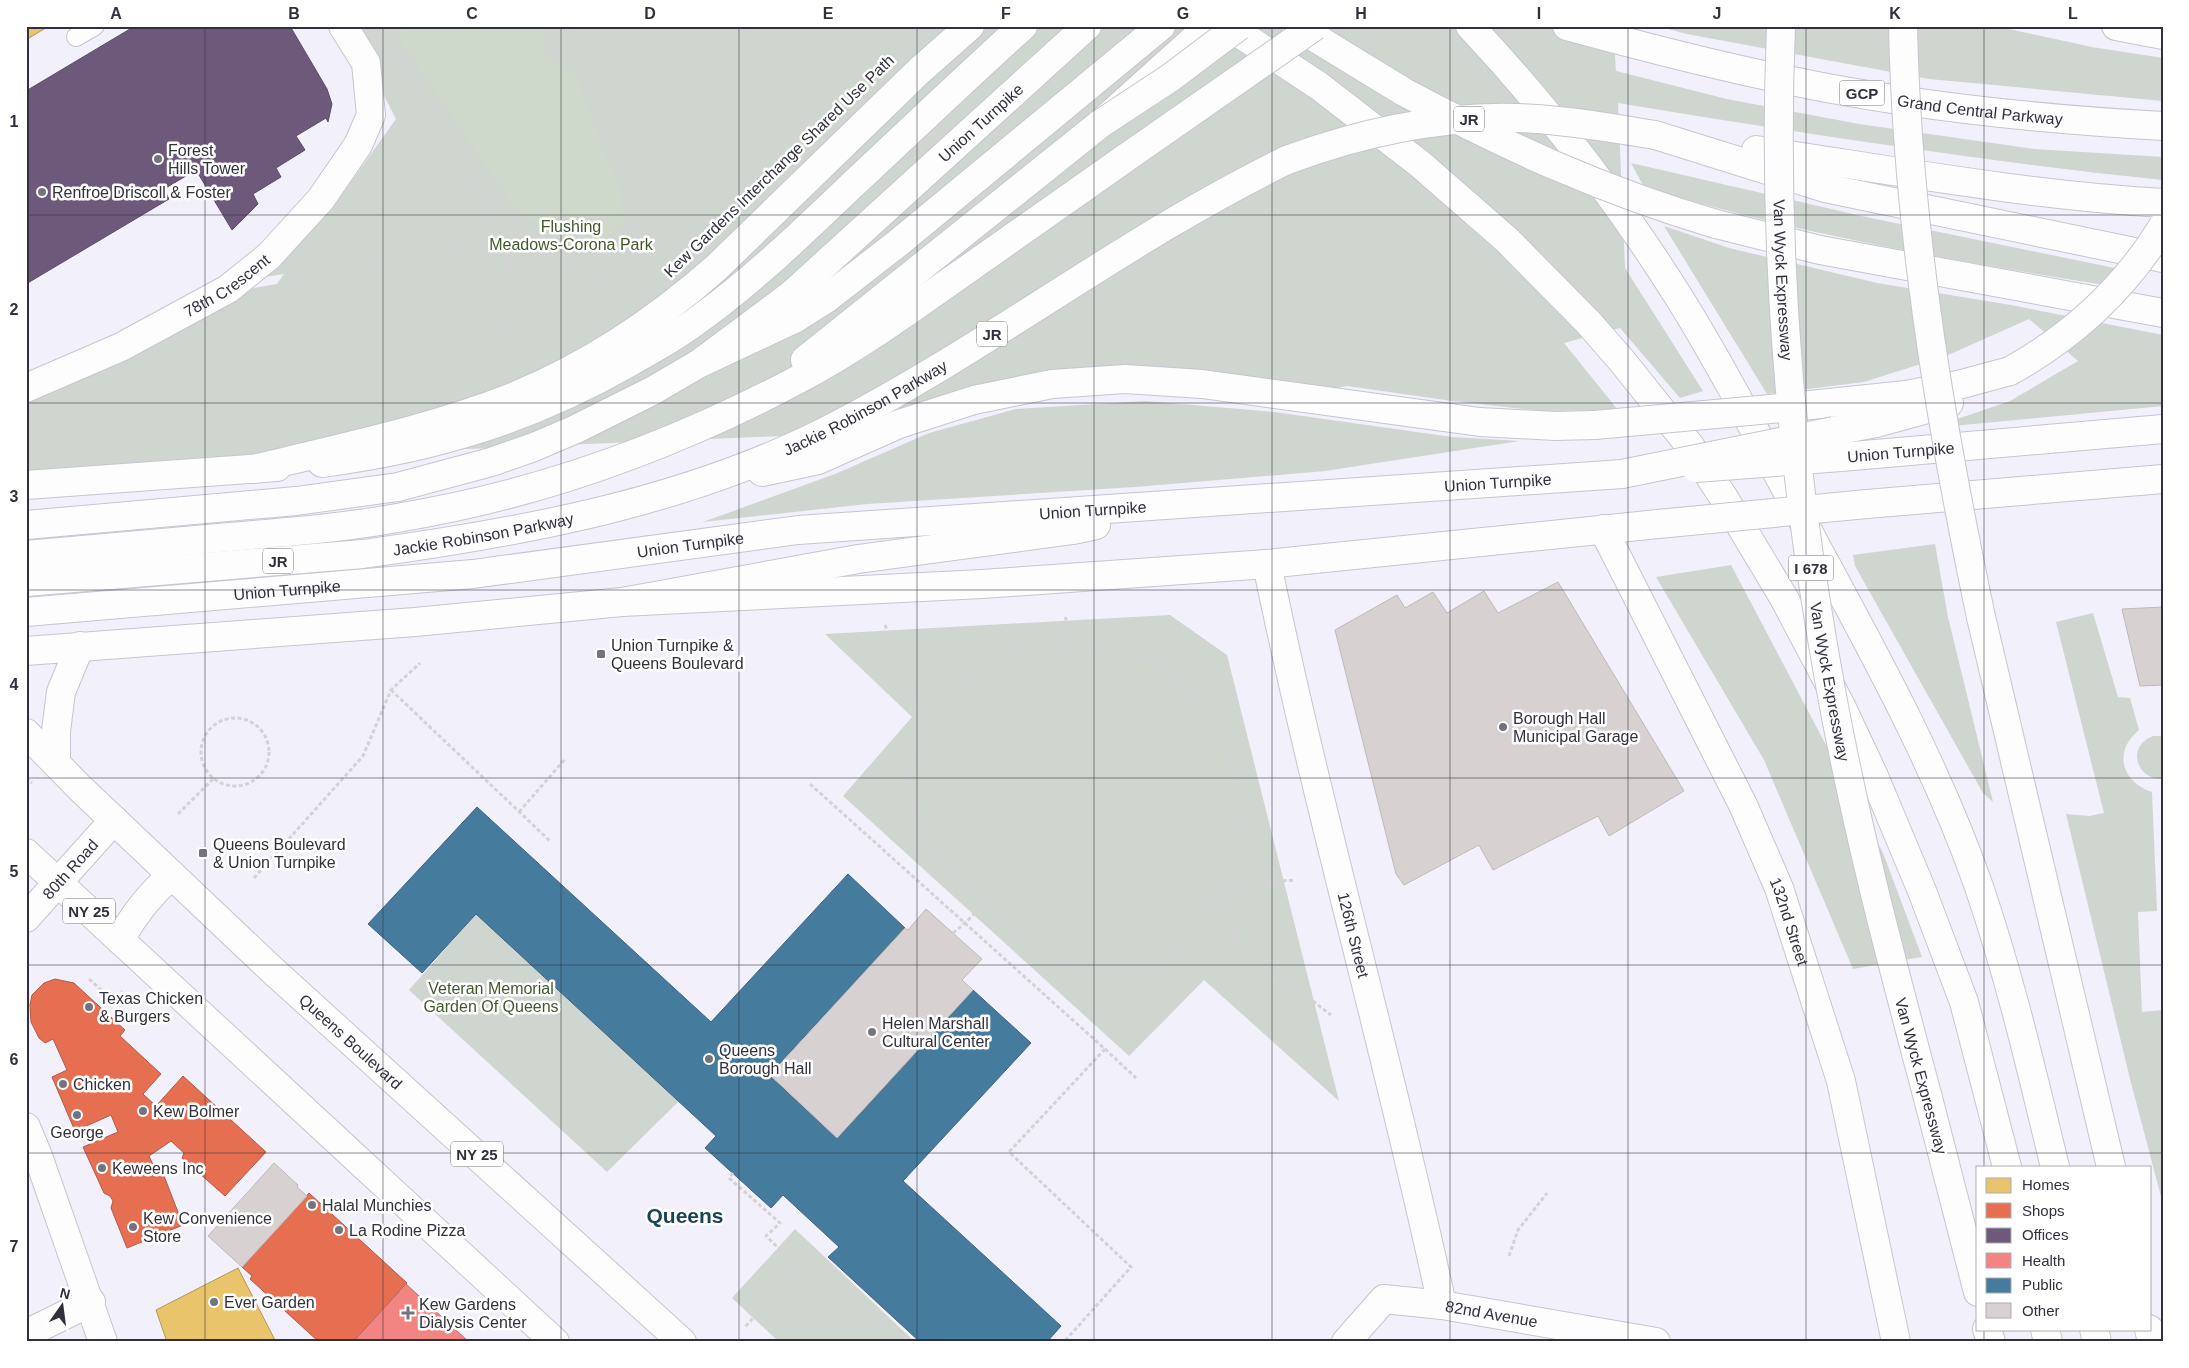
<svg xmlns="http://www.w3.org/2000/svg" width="2189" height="1368" font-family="Arial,sans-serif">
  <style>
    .green { fill: #cfd5cf }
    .forest { fill: #ced8cb }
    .homes { fill: #e9c46a; stroke: #b2985c }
    .shops { fill: #e76f51; stroke: #b15c4b }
    .offices { fill: #6d597a; stroke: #5b4d67 }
    .health { fill: #f28482; stroke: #b86b6d }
    .public { fill: #457b9d; stroke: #3f6480 }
    .building { fill: #d7d2d1; stroke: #bfbab9 }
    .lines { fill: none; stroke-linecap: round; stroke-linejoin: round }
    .service-casing { stroke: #c7c5cf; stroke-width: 20 }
    .minor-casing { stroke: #c7c5cf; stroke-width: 30 }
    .secondary-casing { stroke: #c7c5cf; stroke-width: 30 }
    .primary-casing { stroke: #c7c5cf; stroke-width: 30 }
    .motorway-casing { stroke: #c7c5cf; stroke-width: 30 }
    .path { stroke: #d3d2d6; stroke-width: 3; stroke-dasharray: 4 2.5; stroke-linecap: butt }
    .service { stroke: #fdfdfe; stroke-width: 18 }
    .minor { stroke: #fdfdfe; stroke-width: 28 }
    .secondary { stroke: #fdfdfe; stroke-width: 28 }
    .primary { stroke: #fdfdfe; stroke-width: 28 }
    .motorway { stroke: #fdfdfe; stroke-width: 28 }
    .secondary-bridge-casing { stroke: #c7c5cf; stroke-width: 30; stroke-linecap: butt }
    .primary-bridge-casing { stroke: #c7c5cf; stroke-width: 30; stroke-linecap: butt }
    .motorway-bridge-casing { stroke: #c7c5cf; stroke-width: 30; stroke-linecap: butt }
    .secondary-bridge { stroke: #fdfdfe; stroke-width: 28 }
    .primary-bridge { stroke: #fdfdfe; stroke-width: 28 }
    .motorway-bridge { stroke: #fdfdfe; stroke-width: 28 }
    .grid { fill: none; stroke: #32303c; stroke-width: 1; stroke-opacity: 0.55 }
    .poi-dot { fill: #75737e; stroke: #fff; stroke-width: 2 }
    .labels { text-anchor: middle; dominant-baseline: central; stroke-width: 5; stroke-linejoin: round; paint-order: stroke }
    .shield { fill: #fff; stroke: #706e76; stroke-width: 1 }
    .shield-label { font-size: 15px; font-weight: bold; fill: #32303c }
    .street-label { font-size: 16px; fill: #32303c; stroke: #fff }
    .poi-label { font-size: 16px; fill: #32303c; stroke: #fff; text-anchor: start }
    .park-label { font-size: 16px; fill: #3e5a2a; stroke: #fff }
    .district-label { font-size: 21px; font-weight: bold; fill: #184358; stroke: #fff }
    .neatline { fill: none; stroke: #32303c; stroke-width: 2 }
    .grid-label { font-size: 16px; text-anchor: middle; font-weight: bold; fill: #32303c }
  </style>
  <rect width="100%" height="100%" fill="#f2f0fa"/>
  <g class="green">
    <path d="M348,26H1613L1616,71L1727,99L1859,124L2034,149L2163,157V180C1980,161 1799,133 1618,103L1625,268L1703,391L1680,398L1620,328L1564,343L1618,410L1541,411L1452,401L1347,386L1312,393L1037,390L783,436L200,460L26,477V403L85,375L243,290L277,284L284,274L258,278L292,248L335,204L396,119Z"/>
    <polygon points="1657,26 1995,26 2092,47 2163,58 2163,101 1929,79 1687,34"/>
    <path d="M1631,163L1866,217L2139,273L2130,289C1966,263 1803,236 1644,187Z"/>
    <polygon points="1664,226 1729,248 1877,283 2011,305 2163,335 2163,406 1931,428 2010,401 2078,361 2029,319 1946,356 1864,382 1767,394"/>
    <polygon points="1145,401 1274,412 1452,437 1520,441 1325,471 1135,487 867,504 703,522 835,474 929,433 1016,409"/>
    <polygon points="1935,544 1948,617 1993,802 1983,793 1855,566 1853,555"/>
    <polygon points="1731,565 1883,853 1922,957 1853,969 1764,760 1656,577"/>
    <path d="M2093,613L2118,697L2130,698L2139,730C2113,751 2121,782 2152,792L2157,911L2138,912L2142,1012L2163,1010V1204L2130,1079L2066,814L2089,816L2104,813L2056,622Z"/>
    <polygon points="1170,615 1227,655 1339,1101 1204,980 1129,1056 843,796 912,717 825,634"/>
    <path d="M2153,736H2163V779H2161C2135,778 2127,746 2153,736Z"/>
    <polygon points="476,914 679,1101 607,1172 409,990"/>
    <polygon points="795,1229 915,1342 779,1342 732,1298"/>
  </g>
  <polygon class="forest" points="397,26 543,26 545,51 576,76 604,152 620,186 624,226 599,241 567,237 519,214 397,36"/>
  <g class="homes">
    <polygon points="26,26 49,26 29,38 26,33"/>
    <polygon points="238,1268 276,1342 167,1342 156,1310"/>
  </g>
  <g class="shops">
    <polygon points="55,979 74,983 125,1030 120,1036 161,1074 143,1094 156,1106 183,1076 266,1152 225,1196 182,1158 184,1153 171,1141 149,1156 156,1171 164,1176 183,1225 127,1248 111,1208 113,1201 110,1196 104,1193 83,1147 118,1132 111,1115 75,1131 52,1077 67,1070 53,1039 45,1043 39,1038 31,1022 30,1005 32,995 44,983"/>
    <polygon points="309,1193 407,1283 353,1342 319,1342 250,1279 252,1276 242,1267"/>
  </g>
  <polygon class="offices" points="135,26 290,26 327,89 332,104 328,122 326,118 296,136 305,150 276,168 281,177 253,194 258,204 232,230 196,170 164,189 169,199 26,284 26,91"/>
  <polygon class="health" points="406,1284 469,1342 353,1342"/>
  <polygon class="public" points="477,807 711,1022 848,874 905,928 769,1075 837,1138 973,990 1031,1043 903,1181 1061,1326 1047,1342 920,1342 828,1257 839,1247 783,1195 771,1208 705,1148 716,1136 476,914 422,973 368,924"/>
  <g class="building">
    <polygon points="1558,582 1684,791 1609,836 1598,816 1493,870 1479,845 1404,885 1396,874 1335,630 1397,595 1405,608 1433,592 1447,613 1484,591 1498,613"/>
    <polygon points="2163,607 2163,685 2140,686 2122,609"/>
    <polygon points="926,909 982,959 962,980 973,990 837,1138 770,1075 905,928 908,930"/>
    <polygon points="274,1163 298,1185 297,1187 307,1196 242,1267 208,1236"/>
  </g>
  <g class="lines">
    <defs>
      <polyline id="service" points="76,37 95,26"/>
      <g id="minor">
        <path id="s1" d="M26,388L121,347L228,289L269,256L321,199L358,145L371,115L366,63L343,26"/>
        <path id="s2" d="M1603,529L1743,805L1779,888L1841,1081L1896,1342"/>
        <path id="s3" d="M1267,564C1318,813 1389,1057 1442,1305"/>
        <path id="s4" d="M26,918L114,820"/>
        <polyline points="26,1127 38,1156 103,1342"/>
        <polyline points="26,1334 91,1302"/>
        <path id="s5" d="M1346,1342L1384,1299L1442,1305L1656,1342"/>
      </g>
      <g id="secondary">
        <path d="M322,463C436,448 530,419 630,362C655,348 680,334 702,317C755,278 802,233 849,188C907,134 964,79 1023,26"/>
        <polyline points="26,485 277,467"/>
        <polyline points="1867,504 2163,479"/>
        <polyline points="26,651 415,622 622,602 982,584 1267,564 1658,524"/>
      </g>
      <g id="primary">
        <path id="s6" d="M1841,457L2163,429"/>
        <path id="s7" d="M26,525L296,501L398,487L491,462L534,447L576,429L652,391L700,363L791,295L1087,26"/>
        <polyline points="622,602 858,559 1073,530 1096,525"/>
        <path id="s8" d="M26,612L473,574L798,530L1622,474"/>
        <path id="s9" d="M26,733L81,789L270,968L682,1342"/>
        <polyline points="56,762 56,731 61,692 80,646"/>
        <polyline points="26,853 555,1342"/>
        <path d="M120,940C134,914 150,894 172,875"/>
      </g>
      <g id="motorway">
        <polyline points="1228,26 1319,86 1420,164 1507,240 1588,322 1622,361 1690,446 1724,498 1784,598 1841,706 1873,774 1922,891 1964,1002 2007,1167"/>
        <polyline points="1296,26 1404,92"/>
        <path d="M1470,26C1548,109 1619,202 1680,299C1729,378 1771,462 1815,544C1875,655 1936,765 1978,884C2010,977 2032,1072 2055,1167"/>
        <path id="s10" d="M1567,26C1640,46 1713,65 1787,80C1910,106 2037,119 2163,126"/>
        <polyline points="2116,26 2163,35"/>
        <polyline points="1655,135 1825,188 2163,258"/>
        <path d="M1756,150C1891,170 2026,195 2163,203"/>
        <polyline points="1716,224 1820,250 2163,313"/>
        <polyline points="805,360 1100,124 1209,26"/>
        <polyline points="700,363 796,318 826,299 898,243 1161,26"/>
        <polyline points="1782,408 1906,395 1962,384 2010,371"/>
        <polyline points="1834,431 1876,423 1949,403"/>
        <path d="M254,469C339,448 428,430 510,398C587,367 655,322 717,267L919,71L970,26"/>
        <polyline points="762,472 818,460 899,424 974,400 1052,384 1125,379 1202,384 1480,422 1555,426 1595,425"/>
        <path d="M26,555C94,549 162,543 230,537C286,532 342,528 397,518C538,495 673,446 799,379C854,350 904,314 955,278C1012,238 1070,197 1127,157"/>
        <path id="s11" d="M26,582L363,554C524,532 688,502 834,427C990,346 1129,237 1287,160"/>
        <polyline points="1981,617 2111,1167"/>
        <polyline points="1928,1098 1978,1292"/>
        <polyline points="1987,1329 1991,1342"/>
        <polyline points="2045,1329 2048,1342"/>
        <polyline points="2094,1329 2097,1342"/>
        <polyline points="2149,1329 2152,1342"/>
      </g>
    </defs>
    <use href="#service" class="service-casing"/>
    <use href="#minor" class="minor-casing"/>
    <use href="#secondary" class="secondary-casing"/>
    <use href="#primary" class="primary-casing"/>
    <use href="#motorway" class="motorway-casing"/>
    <g class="path">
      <polyline points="393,47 399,57"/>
      <polyline points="394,58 399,57 510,241 508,311 498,351 475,378"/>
      <polyline points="288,278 486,243 510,241 576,270 623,281 656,280"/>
      <polyline points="238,439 264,435"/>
      <polyline points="885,625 927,725"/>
      <polygon points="1062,646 1155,659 1220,728 1242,803 1224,885 1168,957 1101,976 1038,953 984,904 920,839 908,770 939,700 1012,650"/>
      <polyline points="1062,646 1066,617"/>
      <polyline points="391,690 551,842"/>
      <circle cx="235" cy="752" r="34"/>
      <polyline points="26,778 32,783"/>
      <polyline points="810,784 1105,1049 1009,1152 1131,1267 1064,1342"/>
      <polyline points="519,812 566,758"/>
      <polyline points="178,814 213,779"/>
      <polyline points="254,878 363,756 391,690 420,663"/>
      <polyline points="953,933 965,923 984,904"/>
      <polyline points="1236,942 1224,885 1295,880"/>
      <polyline points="1177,945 1236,942 1331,1015"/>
      <polyline points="89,979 112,1000"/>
      <polyline points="103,1010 122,991"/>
      <polyline points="1105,1049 1136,1078"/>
      <polyline points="733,1173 729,1178 780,1223 766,1236 799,1268 744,1328"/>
      <polyline points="1509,1256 1518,1230 1547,1193"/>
    </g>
    <use href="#service" class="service"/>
    <use href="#minor" class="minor"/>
    <use href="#secondary" class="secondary"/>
    <use href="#primary" class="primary"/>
    <use href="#motorway" class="motorway"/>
    <defs>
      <polyline id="secondary-bridge" points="1658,524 1867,504"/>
      <polyline id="primary-bridge" points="1696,468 1841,457"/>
      <g id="motorway-bridge">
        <path id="s12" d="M1781,26C1772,245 1790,464 1829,679C1854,820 1891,960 1928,1098"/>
        <path d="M1903,26C1907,225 1940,423 1981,617"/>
        <path d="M1404,92C1507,147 1604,191 1716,224"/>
        <polyline points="1100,124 1170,78 1239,26"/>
        <polyline points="1127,157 1315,26"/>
        <path d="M1287,160C1374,128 1465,110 1558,121C1591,124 1623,130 1655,135"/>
        <path d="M2010,371C2073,336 2125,288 2163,226"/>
        <polyline points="1595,425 1782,408"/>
        <polyline points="1622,474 1834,431"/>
      </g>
    </defs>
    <use href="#secondary-bridge" class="secondary-bridge-casing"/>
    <use href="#primary-bridge" class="primary-bridge-casing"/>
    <use href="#motorway-bridge" class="motorway-bridge-casing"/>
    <use href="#secondary-bridge" class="secondary-bridge"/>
    <use href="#primary-bridge" class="primary-bridge"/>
    <use href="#motorway-bridge" class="motorway-bridge"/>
  </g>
  <path class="grid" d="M205,26V1342M383,26V1342M561,26V1342M739,26V1342M917,26V1342M1094,26V1342M1272,26V1342M1450,26V1342M1628,26V1342M1806,26V1342M1984,26V1167M26,215H2163M26,403H2163M26,590H2163M26,778H2163M26,965H2163M26,1153H2163M1984,1329V1342"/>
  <g class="poi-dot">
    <circle cx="158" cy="159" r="5"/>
    <circle cx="42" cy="192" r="5"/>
    <rect x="596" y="649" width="10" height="10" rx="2.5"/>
    <circle cx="1503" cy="727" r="5"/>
    <rect x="198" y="848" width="10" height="10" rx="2.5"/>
    <circle cx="89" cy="1007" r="5"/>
    <circle cx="872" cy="1032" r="5"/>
    <circle cx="709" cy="1059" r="5"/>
    <circle cx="63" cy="1084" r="5"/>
    <circle cx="143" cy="1111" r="5"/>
    <circle cx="77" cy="1115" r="5"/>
    <circle cx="102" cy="1168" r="5"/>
    <circle cx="312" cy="1205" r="5"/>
    <circle cx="133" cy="1227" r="5"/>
    <circle cx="339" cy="1230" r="5"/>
    <circle cx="214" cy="1302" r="5"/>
    <path d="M405.5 1305.5h5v5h5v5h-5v5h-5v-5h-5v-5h5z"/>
  </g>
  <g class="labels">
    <g class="shield">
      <rect x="1839.5" y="80.5" width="45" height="25" rx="4"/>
      <rect x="1454" y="106.5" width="30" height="25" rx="4"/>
      <rect x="977" y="321.5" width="30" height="25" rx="4"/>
      <rect x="263" y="548.5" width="30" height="25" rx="4"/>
      <rect x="1788.5" y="555.5" width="45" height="25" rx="4"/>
      <rect x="63" y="898.5" width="52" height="25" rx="4"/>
      <rect x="451" y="1141.5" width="52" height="25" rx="4"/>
    </g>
    <g class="shield-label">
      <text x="1862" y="93">GCP</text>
      <text x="1469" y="119">JR</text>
      <text x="992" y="334">JR</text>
      <text x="278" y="561">JR</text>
      <text x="1811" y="568">I 678</text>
      <text x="89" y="911">NY 25</text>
      <text x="477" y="1154">NY 25</text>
    </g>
    <g class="street-label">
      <text stroke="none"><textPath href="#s10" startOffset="422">Grand Central Parkway</textPath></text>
      <text stroke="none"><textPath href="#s7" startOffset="1072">Union Turnpike</textPath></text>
      <text transform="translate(779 166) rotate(-44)">Kew Gardens Interchange Shared Use Path</text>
      <text stroke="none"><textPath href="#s12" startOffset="254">Van Wyck Expressway</textPath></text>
      <text stroke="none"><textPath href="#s1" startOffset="226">78th Crescent</textPath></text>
      <text stroke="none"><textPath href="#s11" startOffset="865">Jackie Robinson Parkway</textPath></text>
      <text stroke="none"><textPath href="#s6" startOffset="60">Union Turnpike</textPath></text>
      <text stroke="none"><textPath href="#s8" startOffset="1478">Union Turnpike</textPath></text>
      <text stroke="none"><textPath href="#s8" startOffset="1072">Union Turnpike</textPath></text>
      <text stroke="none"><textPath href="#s11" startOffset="460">Jackie Robinson Parkway</textPath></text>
      <text stroke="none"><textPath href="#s8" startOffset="668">Union Turnpike</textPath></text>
      <text stroke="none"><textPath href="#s8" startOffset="262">Union Turnpike</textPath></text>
      <text stroke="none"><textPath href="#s12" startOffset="659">Van Wyck Expressway</textPath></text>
      <text stroke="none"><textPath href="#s4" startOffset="66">80th Road</textPath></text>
      <text stroke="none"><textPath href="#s2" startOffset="435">132nd Street</textPath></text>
      <text stroke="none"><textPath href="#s3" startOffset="381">126th Street</textPath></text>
      <text stroke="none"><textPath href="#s9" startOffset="448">Queens Boulevard</textPath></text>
      <text transform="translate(1921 1076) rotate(75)">Van Wyck Expressway</text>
      <text stroke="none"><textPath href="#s5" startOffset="166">82nd Avenue</textPath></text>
    </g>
    <g class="poi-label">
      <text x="168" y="150">Forest<tspan x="168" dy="18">Hills Tower</tspan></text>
      <text x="52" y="192">Renfroe Driscoll &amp; Foster</text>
      <text x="611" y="645">Union Turnpike &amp;<tspan x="611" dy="18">Queens Boulevard</tspan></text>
      <text x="1513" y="718">Borough Hall<tspan x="1513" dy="18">Municipal Garage</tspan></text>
      <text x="213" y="844">Queens Boulevard<tspan x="213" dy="18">&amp; Union Turnpike</tspan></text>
      <text x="99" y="998">Texas Chicken<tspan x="99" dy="18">&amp; Burgers</tspan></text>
      <text x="882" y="1023">Helen Marshall<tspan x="882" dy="18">Cultural Center</tspan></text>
      <text x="719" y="1050">Queens<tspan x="719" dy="18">Borough Hall</tspan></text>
      <text x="73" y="1084">Chicken</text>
      <text x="153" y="1111">Kew Bolmer</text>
      <text x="77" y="1132" text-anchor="middle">George</text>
      <text x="112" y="1168">Keweens Inc</text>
      <text x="322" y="1205">Halal Munchies</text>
      <text x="143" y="1218">Kew Convenience<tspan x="143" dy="18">Store</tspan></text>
      <text x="349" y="1230">La Rodine Pizza</text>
      <text x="224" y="1302">Ever Garden</text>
      <text x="419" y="1304">Kew Gardens<tspan x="419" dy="18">Dialysis Center</tspan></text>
    </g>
    <g class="park-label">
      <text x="571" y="226">Flushing<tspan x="571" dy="18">Meadows-Corona Park</tspan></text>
      <text x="491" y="988">Veteran Memorial<tspan x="491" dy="18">Garden Of Queens</tspan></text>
    </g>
    <g class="district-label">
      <text x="685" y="1215">Queens</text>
    </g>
  </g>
  <rect width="2189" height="1368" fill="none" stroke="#ffffff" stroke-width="55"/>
  <rect x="1976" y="1166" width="175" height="165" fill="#ffffff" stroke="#adacb1"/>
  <rect x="1986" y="1178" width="25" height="15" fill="#e9c46a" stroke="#adacb1"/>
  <text x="2022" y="1190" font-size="15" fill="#32303c">Homes</text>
  <rect x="1986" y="1203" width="25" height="15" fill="#e76f51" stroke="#adacb1"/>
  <text x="2022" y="1216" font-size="15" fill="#32303c">Shops</text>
  <rect x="1986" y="1228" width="25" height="15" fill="#6d597a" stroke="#adacb1"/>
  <text x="2022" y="1240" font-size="15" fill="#32303c">Offices</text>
  <rect x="1986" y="1253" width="25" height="15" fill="#f28482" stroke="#adacb1"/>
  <text x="2022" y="1266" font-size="15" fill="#32303c">Health</text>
  <rect x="1986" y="1278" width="25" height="15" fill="#457b9d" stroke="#adacb1"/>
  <text x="2022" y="1290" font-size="15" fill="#32303c">Public</text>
  <rect x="1986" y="1303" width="25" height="15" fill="#d7d2d1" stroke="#adacb1"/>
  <text x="2022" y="1316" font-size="15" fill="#32303c">Other</text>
  <g transform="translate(62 1306) rotate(14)" stroke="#ffffff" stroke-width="4" paint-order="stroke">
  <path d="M0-4L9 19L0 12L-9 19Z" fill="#32303c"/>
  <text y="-8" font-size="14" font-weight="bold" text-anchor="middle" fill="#32303c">N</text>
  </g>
  <rect x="28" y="28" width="2134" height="1312" class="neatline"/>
  <g class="grid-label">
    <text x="116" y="19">A</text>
    <text x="294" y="19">B</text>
    <text x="472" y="19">C</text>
    <text x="650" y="19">D</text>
    <text x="828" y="19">E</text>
    <text x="1006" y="19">F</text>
    <text x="1183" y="19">G</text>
    <text x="1361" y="19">H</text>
    <text x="1539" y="19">I</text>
    <text x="1717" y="19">J</text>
    <text x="1895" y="19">K</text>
    <text x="2073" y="19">L</text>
    <text x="14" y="127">1</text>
    <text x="14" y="315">2</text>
    <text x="14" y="502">3</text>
    <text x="14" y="690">4</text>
    <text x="14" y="877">5</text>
    <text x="14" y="1065">6</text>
    <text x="14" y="1252">7</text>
  </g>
</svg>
